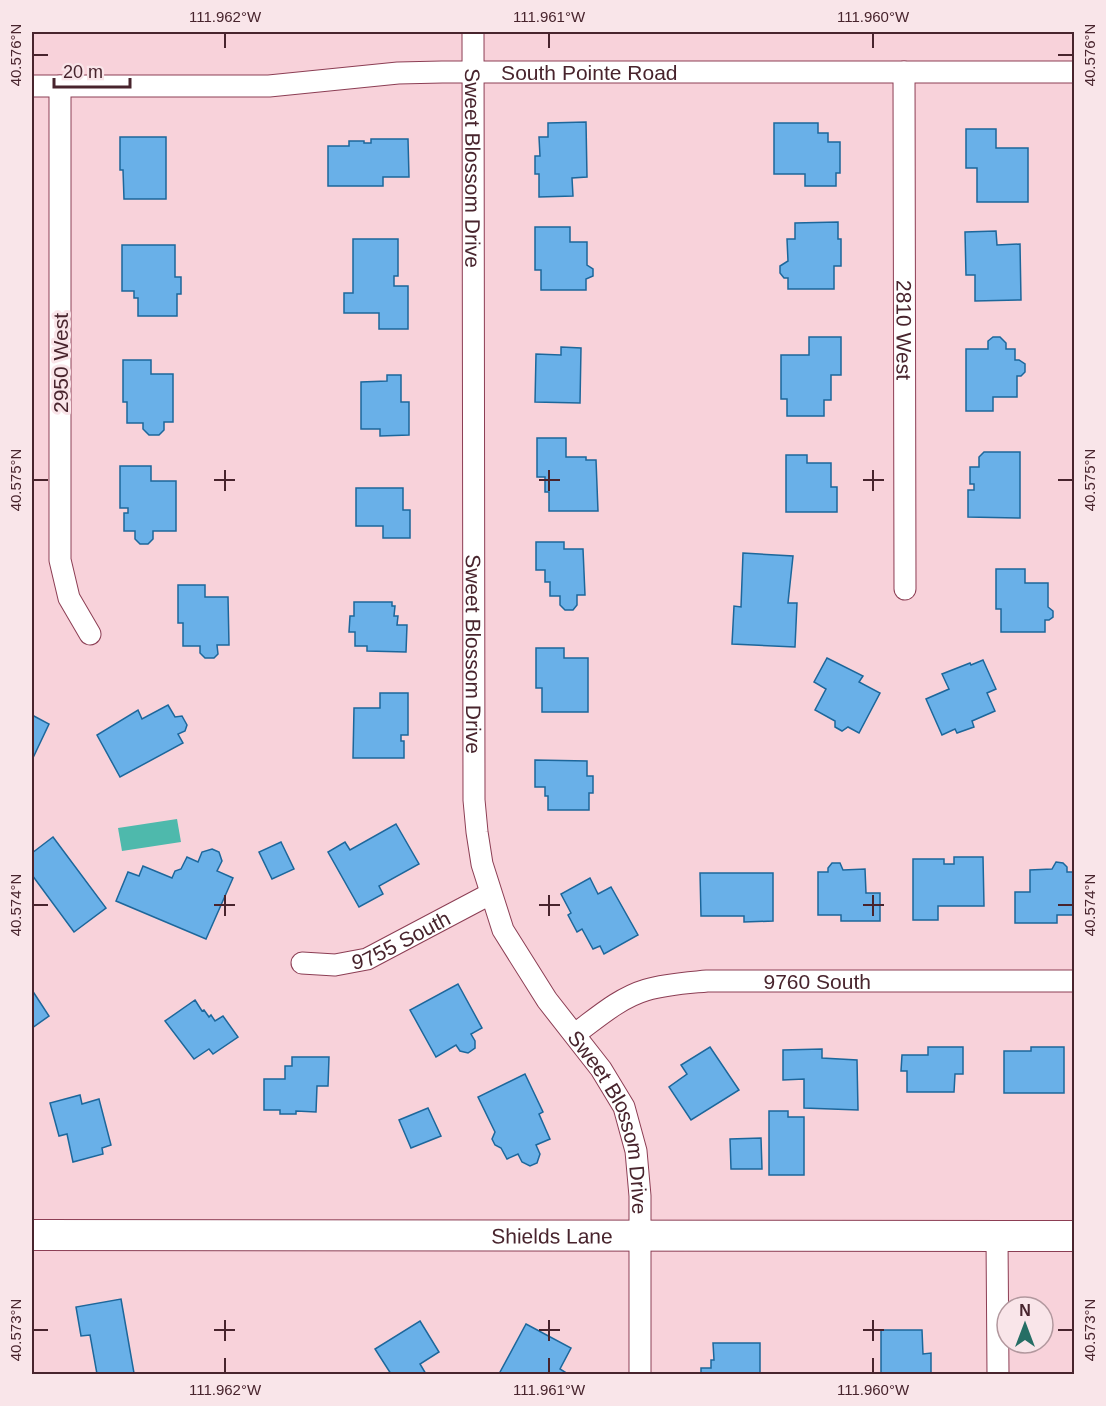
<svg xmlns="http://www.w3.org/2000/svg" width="1106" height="1406" font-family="Arial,sans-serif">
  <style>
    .water { fill: #4eb9ac }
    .building { fill: #69b0e8; stroke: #1d679b; stroke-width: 1.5 }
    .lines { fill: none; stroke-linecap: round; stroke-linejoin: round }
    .street-casing { stroke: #8c3e54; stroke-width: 23 }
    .secondary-casing { stroke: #8c3e54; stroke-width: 32 }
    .street { stroke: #fff; stroke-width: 21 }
    .secondary { stroke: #fff; stroke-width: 30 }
    .ticks { fill: none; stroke: #48242d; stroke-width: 2 }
    .labels { text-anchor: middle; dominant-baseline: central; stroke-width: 6; stroke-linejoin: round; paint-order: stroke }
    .street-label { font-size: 21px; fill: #48242d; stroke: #f9e5e9 }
    .neatline { fill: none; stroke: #48242d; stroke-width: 2 }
    .ticks-label { font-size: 15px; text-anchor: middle; fill: #48242d }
  </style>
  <rect width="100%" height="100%" fill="#f8d2da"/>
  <polygon class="water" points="177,819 181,842 122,851 118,828"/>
  <g class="building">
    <polygon points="586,122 587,177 572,178 573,196 539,197 539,174 535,174 535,156 540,156 539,137 548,137 548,123"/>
    <polygon points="774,123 818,123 818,133 828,133 828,142 840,142 840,173 836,173 836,186 805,186 805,174 774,174"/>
    <polygon points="966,129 996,129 996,148 1028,148 1028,202 977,202 977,168 966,168"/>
    <polygon points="120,137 166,137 166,199 124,199 123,170 120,170"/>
    <polygon points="371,139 408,139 409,177 383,177 383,186 328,186 328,146 349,146 349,141 364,141 364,143 371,143"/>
    <polygon points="838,222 838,239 841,239 841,266 834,266 834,289 788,289 788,278 784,278 780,273 780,266 788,261 787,239 795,239 795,223"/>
    <polygon points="535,227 570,227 570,242 587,242 587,265 593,269 593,276 586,279 586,290 541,290 541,270 535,270"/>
    <polygon points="996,231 997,245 1020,244 1021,300 975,301 975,275 966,275 965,232"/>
    <polygon points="353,239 398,239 398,276 394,276 394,286 408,286 408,329 379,329 379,313 344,313 344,293 353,293"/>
    <polygon points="122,245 175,245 175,277 181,277 181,294 177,294 177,316 138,316 138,298 134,298 134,291 122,291"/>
    <polygon points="809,337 841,337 841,375 831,375 831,400 824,400 824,416 787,416 787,399 781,399 781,355 809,355"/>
    <polygon points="993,337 1000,337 1006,343 1006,349 1015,349 1015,360 1019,360 1025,364 1025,372 1021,376 1017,376 1017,397 993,397 993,411 966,411 966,349 988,349 988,341"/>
    <polygon points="561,347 581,348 580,403 535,402 536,354 561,355"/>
    <polygon points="123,360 151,360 151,374 173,374 173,422 164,422 164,430 159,435 149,435 143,429 143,423 127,423 127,402 123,402"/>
    <polygon points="387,375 401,375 401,402 409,402 409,435 380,436 380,429 361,429 361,382 387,381"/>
    <polygon points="537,438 566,438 566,457 586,457 586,460 596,460 598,511 549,511 549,492 545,492 545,477 537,477"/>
    <polygon points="984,452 1020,452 1020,518 968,517 968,490 974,490 974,484 970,484 970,467 979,467 979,457"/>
    <polygon points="786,455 807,455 807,463 831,463 831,487 837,487 837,512 786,512"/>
    <polygon points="120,466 151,466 151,481 176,481 176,531 153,531 153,539 148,544 140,544 135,539 135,531 124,531 124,513 128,513 128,508 120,508"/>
    <polygon points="356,488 403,488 403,510 410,510 410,538 383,538 383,526 356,526"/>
    <polygon points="536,542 564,542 564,549 583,549 585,595 577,595 577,605 573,610 565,610 560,605 560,596 550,596 550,582 545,582 545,570 536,570"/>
    <polygon points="743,553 793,556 788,603 797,603 795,647 732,644 734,606 741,607"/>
    <polygon points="996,569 1025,569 1025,583 1048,583 1048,607 1053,611 1053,617 1049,620 1045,620 1045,632 1001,632 1001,609 996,609"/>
    <polygon points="178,585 205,585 205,597 228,597 229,645 217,645 218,654 214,658 205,658 200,653 200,646 183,646 183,623 178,623"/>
    <polygon points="354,602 392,602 392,606 395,606 394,616 398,616 397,625 407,625 406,652 367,651 367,646 355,646 355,632 349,632 350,616 354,616"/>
    <polygon points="536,648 564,648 564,658 588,658 588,712 542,712 542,688 536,688"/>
    <polygon points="827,658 863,676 859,682 880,693 859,733 848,727 842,731 835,727 835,721 815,710 826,689 814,682"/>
    <polygon points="983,660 996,689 987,693 995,711 972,721 974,727 957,733 955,729 942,735 926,699 949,689 942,674 970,663 971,665"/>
    <polygon points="380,693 408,693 408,735 401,735 401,741 404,741 404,758 353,758 354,708 380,708"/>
    <polygon points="168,705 175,717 182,716 187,725 185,731 178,734 183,743 120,777 97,735 138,710 142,719"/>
    <polygon points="32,715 49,724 32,760"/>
    <polygon points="535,760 587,761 587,776 593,776 593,793 589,793 589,810 548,810 548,796 545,796 545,787 535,787"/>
    <polygon points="396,824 419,864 379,886 383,894 359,907 328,852 345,842 350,850"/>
    <polygon points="53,837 106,908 74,932 32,875 32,853"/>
    <polygon points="281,842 294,869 272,879 259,852"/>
    <polygon points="212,849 219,852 222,861 217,871 233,878 206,939 116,901 128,872 139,876 143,866 172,878 175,871 181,869 187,857 198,862 202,852"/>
    <polygon points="954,857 983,857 984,906 938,906 938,920 913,920 913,859 944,859 944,864 954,864"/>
    <polygon points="1056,862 1063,863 1067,867 1067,872 1074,872 1074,915 1057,915 1057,923 1015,923 1015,892 1030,892 1030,870 1052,869"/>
    <polygon points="832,863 840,863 843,870 865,869 866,893 880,893 880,921 841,921 841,915 818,915 818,872 828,872 828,868"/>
    <polygon points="700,873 773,873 773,921 744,922 744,916 701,916"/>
    <polygon points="590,878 598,894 611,887 638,935 604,954 600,946 593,949 582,929 577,932 568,915 571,913 561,894"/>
    <polygon points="458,984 482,1028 471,1034 475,1041 475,1048 468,1053 460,1051 456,1045 436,1057 410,1010"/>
    <polygon points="32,990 49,1016 32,1028"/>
    <polygon points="195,1000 202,1011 204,1010 209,1017 211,1015 215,1021 223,1016 238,1037 213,1054 209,1049 194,1059 165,1021"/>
    <polygon points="710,1047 739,1090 691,1120 669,1087 687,1074 681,1065"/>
    <polygon points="928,1047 963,1047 963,1074 955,1074 954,1092 907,1092 907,1071 901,1071 902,1055 928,1055"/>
    <polygon points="1031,1047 1064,1047 1064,1093 1004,1093 1004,1051 1031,1051"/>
    <polygon points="822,1049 822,1058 857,1060 858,1110 804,1108 804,1079 783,1080 783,1050"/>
    <polygon points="292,1057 329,1057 328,1086 317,1086 316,1112 296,1111 296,1114 280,1114 280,1110 264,1110 264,1079 285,1079 285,1066 292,1066"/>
    <polygon points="525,1074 543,1112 539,1114 550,1139 536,1145 540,1154 537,1163 530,1166 522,1162 518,1154 507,1159 501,1148 495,1145 492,1139 495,1132 478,1097"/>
    <polygon points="80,1095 82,1104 99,1099 111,1145 102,1148 103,1154 73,1162 67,1134 59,1136 50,1103"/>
    <polygon points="428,1108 441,1136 411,1148 399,1120"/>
    <polygon points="769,1111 788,1111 788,1117 804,1117 804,1175 769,1175"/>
    <polygon points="761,1138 762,1169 731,1169 730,1139"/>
    <polygon points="121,1299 134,1373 97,1374 90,1335 81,1336 76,1307"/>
    <polygon points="420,1321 439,1352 420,1364 426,1374 391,1374 375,1349"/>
    <polygon points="526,1324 571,1348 560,1369 568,1374 499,1374"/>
    <polygon points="881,1330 922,1330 923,1354 931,1353 931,1374 881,1374"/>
    <polygon points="713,1343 760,1343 760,1374 701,1374 701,1368 711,1368 711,1360 714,1360"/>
  </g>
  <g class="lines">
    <defs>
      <g id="street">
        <path id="s1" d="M473,32L474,800L477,832L482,864L503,930L547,1000L601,1069L624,1107L636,1151L640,1196V1374"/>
        <path id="s2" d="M904,72L905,589"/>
        <path id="s3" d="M32,86H269L398,73L442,72H1074"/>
        <polyline points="60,86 60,560 69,598 90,634"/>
        <path id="s4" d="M302,963L335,965L367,959L490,894"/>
        <path id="s5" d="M575,1034C597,1018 619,998 646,990C666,984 686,983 707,981H1074"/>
        <polyline points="997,1236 998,1374"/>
      </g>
      <g id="secondary">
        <path id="s6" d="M32,1235L1074,1236"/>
      </g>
    </defs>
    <use href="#street" class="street-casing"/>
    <use href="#secondary" class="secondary-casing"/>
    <use href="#street" class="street"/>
    <use href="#secondary" class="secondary"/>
  </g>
  <path class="ticks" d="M225,33V48M549,33V48M873,33V48M33,55H48M1058,55H1073M225,470V491M549,470V491M873,470V491M33,480H48M214,480H235M539,480H560M863,480H884M1058,480H1073M225,895V916M549,895V916M873,895V916M33,905H48M214,905H235M539,905H560M863,905H884M1058,905H1073M225,1320V1341M549,1320V1341M873,1320V1341M33,1330H48M214,1330H235M539,1330H560M863,1330H884M1058,1330H1073M225,1358V1373M549,1358V1373M873,1358V1373"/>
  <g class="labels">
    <g class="street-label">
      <text stroke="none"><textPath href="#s3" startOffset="558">South Pointe Road</textPath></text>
      <text stroke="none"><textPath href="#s1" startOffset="136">Sweet Blossom Drive</textPath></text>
      <text stroke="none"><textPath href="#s2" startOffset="258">2810 West</textPath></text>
      <text transform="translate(60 363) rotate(-90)">2950 West</text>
      <text stroke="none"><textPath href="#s1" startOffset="622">Sweet Blossom Drive</textPath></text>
      <text stroke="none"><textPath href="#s4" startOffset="104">9755 South</textPath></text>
      <text stroke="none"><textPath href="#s5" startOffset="256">9760 South</textPath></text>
      <text stroke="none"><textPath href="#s1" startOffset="1126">Sweet Blossom Drive</textPath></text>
      <text stroke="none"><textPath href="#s6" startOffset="520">Shields Lane</textPath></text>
    </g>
  </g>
  <rect width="1106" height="1406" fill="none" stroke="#f9e5e9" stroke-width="66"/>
  <g transform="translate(1025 1325)"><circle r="28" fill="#f9e5e9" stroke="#b2989e" stroke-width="1.5"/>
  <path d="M0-4.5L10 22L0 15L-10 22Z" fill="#266e65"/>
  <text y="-9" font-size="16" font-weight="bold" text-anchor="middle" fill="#48242d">N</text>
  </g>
  <path d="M54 78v9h76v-9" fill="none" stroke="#48242d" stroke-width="3"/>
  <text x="63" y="78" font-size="18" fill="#48242d" stroke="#f9e5e9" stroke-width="4.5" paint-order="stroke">20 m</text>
  <rect x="33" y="33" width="1040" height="1340" class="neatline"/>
  <g class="ticks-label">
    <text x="225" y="22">111.962°W</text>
    <text x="549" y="22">111.961°W</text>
    <text x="873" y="22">111.960°W</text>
    <text transform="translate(16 55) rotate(-90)" y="5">40.576°N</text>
    <text transform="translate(1090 55) rotate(-90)" y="5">40.576°N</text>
    <text transform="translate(16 480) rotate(-90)" y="5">40.575°N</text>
    <text transform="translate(1090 480) rotate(-90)" y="5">40.575°N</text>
    <text transform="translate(16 905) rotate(-90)" y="5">40.574°N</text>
    <text transform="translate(1090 905) rotate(-90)" y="5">40.574°N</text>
    <text transform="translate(16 1330) rotate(-90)" y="5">40.573°N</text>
    <text transform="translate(1090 1330) rotate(-90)" y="5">40.573°N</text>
    <text x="225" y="1395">111.962°W</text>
    <text x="549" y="1395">111.961°W</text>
    <text x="873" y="1395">111.960°W</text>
  </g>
</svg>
